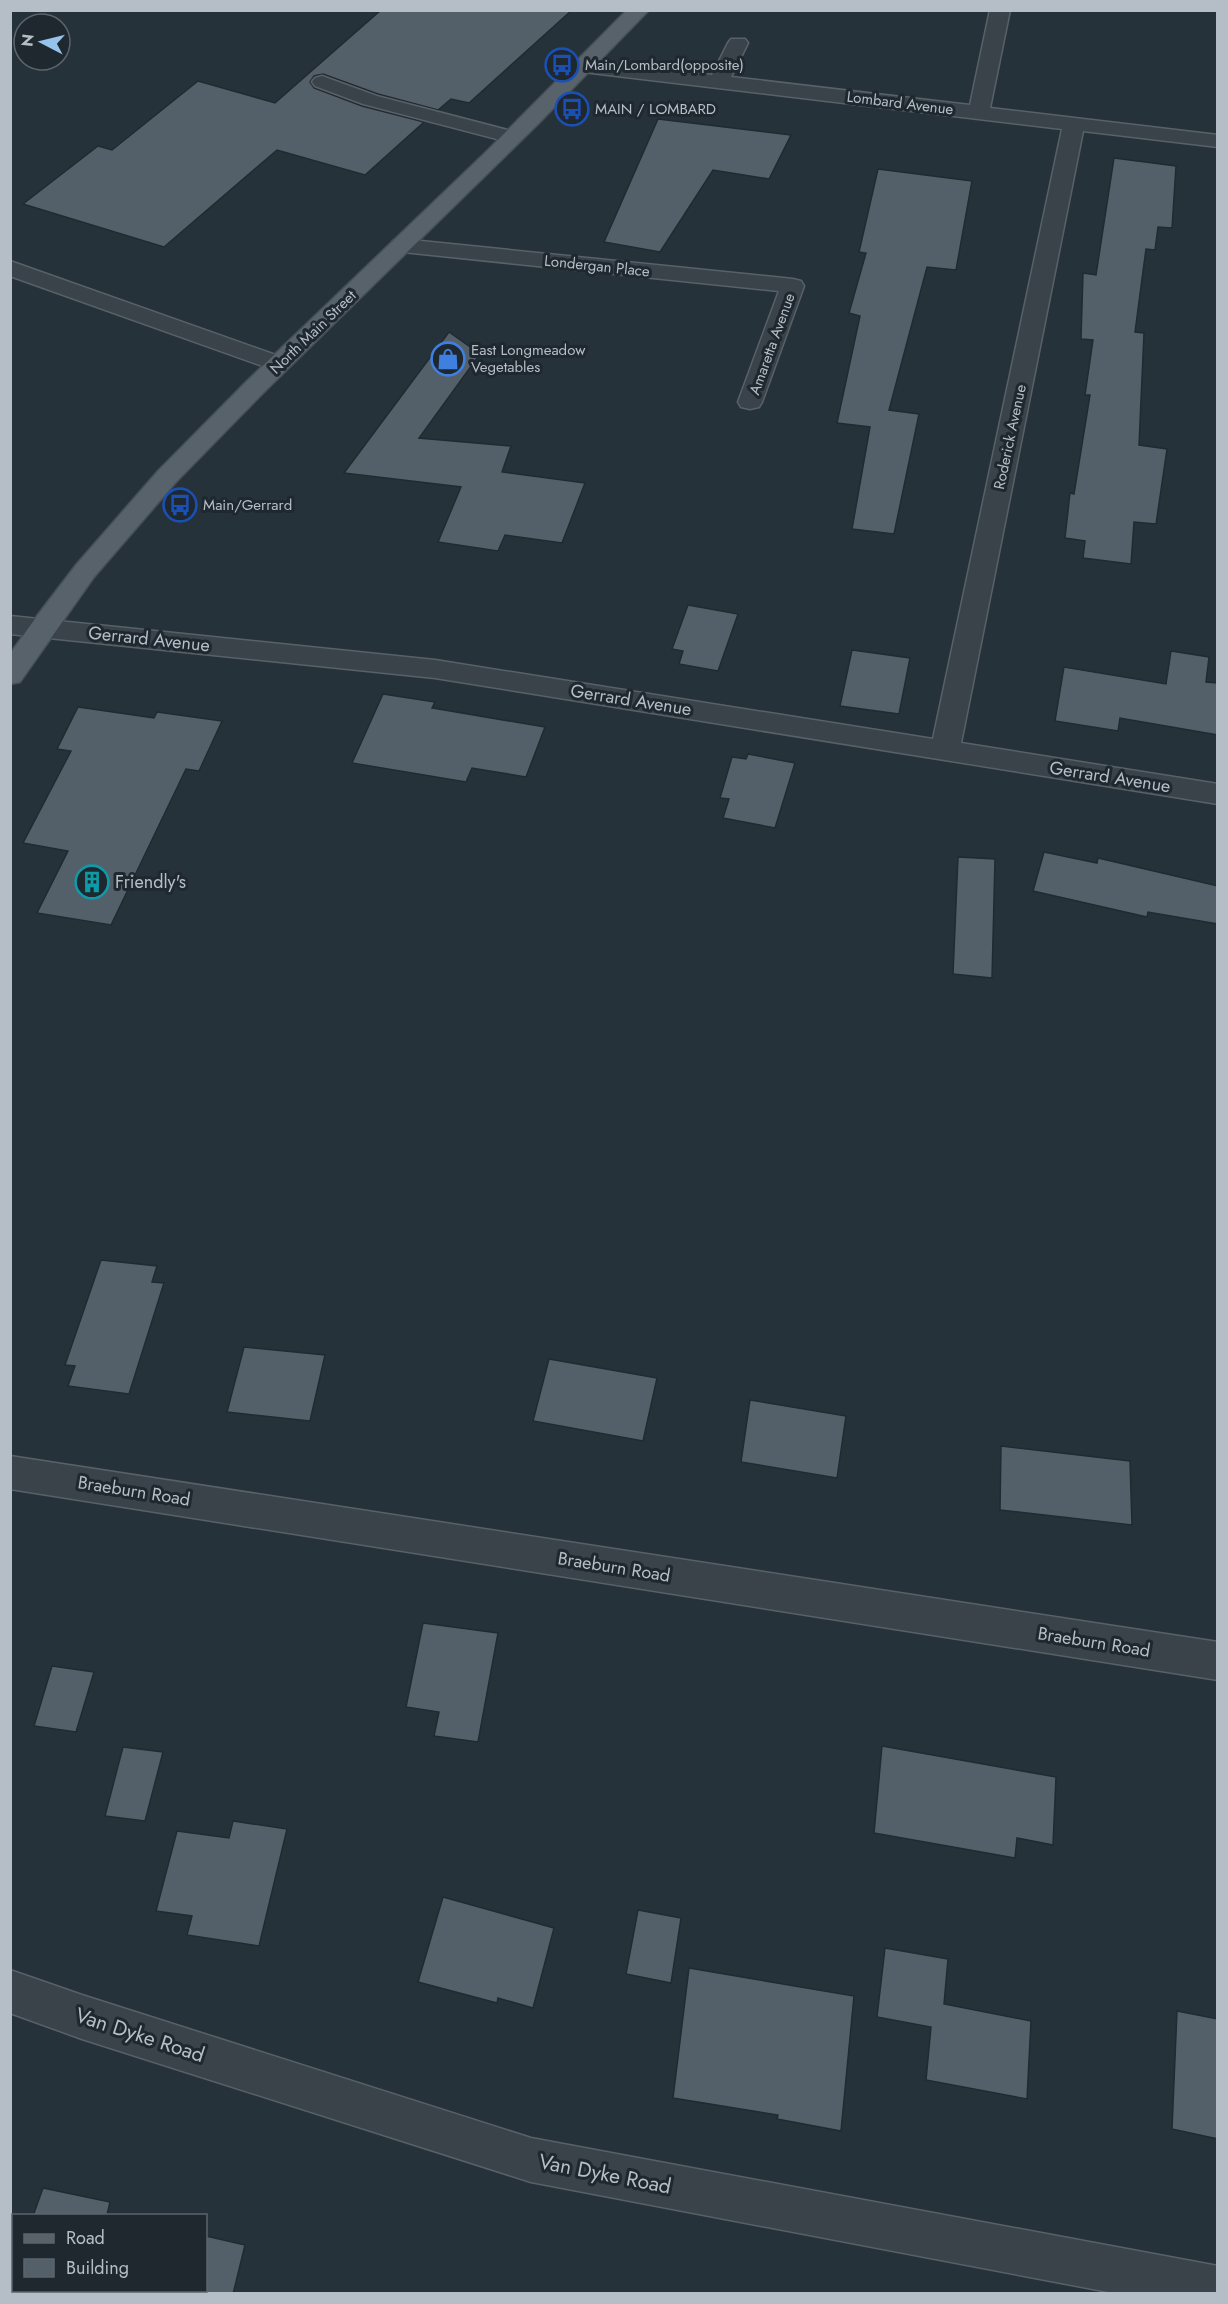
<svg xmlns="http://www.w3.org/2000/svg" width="1228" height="2304" font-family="Jost,sans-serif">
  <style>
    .building { fill: #546069; stroke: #212a31; stroke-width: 1.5 }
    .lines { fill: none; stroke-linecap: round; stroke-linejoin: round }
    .minor-casing { stroke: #586168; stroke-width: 3 }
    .major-casing { stroke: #464f56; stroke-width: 3 }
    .minor { fill: #3a434a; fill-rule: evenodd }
    .major { fill: #58626a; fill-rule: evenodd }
    .labels { text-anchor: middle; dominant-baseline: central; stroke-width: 6; stroke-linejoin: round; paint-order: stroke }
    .far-poi-label { font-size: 15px; fill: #b5bec6; stroke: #1f282f; text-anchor: start }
    .far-street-label { font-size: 15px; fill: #b5bec6; stroke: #1f282f }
    .street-label { font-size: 18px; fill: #b5bec6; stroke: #1f282f }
    .poi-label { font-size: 18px; fill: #b5bec6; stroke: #1f282f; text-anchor: start }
    .near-street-label { font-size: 21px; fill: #b5bec6; stroke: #1f282f }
  </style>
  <rect width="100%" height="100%" fill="#26323a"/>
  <g class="building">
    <polygon points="381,10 572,10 469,103 451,99 438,110 378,94 323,74 314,76 310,82 314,88 362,106 424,122 365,175 277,150 164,247 23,204 98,146 112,150 198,81 275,103"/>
    <polygon points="658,119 791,135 769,179 713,170 660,252 604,242"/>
    <polygon points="1114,158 1176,166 1172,228 1158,227 1155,250 1146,249 1135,332 1144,333 1139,445 1167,449 1156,524 1134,522 1131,564 1083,558 1085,541 1065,538 1070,493 1074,494 1090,395 1085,395 1093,340 1081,339 1083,273 1096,275"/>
    <polygon points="878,169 972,181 956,270 927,267 889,410 919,414 894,534 852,529 870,427 837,423 860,316 849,313 866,253 859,252"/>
    <polygon points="449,332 480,354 419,438 511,446 502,472 585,483 562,543 505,535 498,551 438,542 461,487 344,473"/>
    <polygon points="688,605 738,614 718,671 679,664 683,651 672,649"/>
    <polygon points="852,650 910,658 899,714 840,706"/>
    <polygon points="1171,651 1209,657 1206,682 1218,683 1218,735 1120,718 1118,731 1055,721 1064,667 1166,684"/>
    <polygon points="383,694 435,702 432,708 545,727 526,777 472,768 466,782 352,763"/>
    <polygon points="78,707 154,718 157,712 222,721 199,771 186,769 111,925 37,913 68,851 23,843 71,751 57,749"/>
    <polygon points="748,754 795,763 775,828 723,818 729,799 720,798 732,757 746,759"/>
    <polygon points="1044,852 1097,863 1098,858 1218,886 1218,924 1148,912 1147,917 1033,891"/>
    <polygon points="958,857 995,859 992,978 953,974"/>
    <polygon points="101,1260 157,1266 152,1282 164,1283 129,1394 68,1386 75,1366 65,1365"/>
    <polygon points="244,1347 325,1355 310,1421 227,1412"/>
    <polygon points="549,1359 657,1378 643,1441 533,1421"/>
    <polygon points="750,1400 846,1416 837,1478 741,1462"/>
    <polygon points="1001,1446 1130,1461 1132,1525 1000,1510"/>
    <polygon points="423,1623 498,1633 478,1742 434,1736 439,1712 406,1707"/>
    <polygon points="52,1666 94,1672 76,1732 34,1726"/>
    <polygon points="882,1746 1056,1777 1053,1845 1017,1838 1015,1858 874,1833"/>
    <polygon points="123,1747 163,1752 145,1821 105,1816"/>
    <polygon points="233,1821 287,1829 259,1946 187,1935 192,1916 156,1911 177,1831 229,1838"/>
    <polygon points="443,1897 554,1928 533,2008 498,1998 497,2003 418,1982"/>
    <polygon points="638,1910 681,1918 671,1983 626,1974"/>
    <polygon points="885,1948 948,1959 944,2004 1031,2021 1027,2099 926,2080 931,2027 877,2017"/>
    <polygon points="689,1968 854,1996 841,2131 777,2119 778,2115 673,2098"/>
    <polygon points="1177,2011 1218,2019 1218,2139 1172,2129"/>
    <polygon points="43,2188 110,2202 107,2215 111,2216 33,2216"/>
    <polygon points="206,2236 245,2245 233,2294 10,2294 14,2276 14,2290 206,2290"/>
  </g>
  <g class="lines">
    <defs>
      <g id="minor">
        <polygon points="990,10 1010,10 990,108 1218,135 1218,147 1083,131 961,743 1218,784 1218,804 435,678 10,634 10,616 435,660 933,739 1062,129 583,72 576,70 573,66 576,62 583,60 712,75 728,43 731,39 745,39 748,43 731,77 970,105"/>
        <polygon points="322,76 377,96 519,133 523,137 519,141 512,143 363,104 315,86 312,82 315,78"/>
        <polygon points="401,239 793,279 801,281 804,286 762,402 759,407 750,409 741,407 738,402 779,291 393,251 390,246 393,241"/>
        <polygon points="10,261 287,359 291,364 287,369 279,371 271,369 10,276"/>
        <polygon points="10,1456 1218,1642 1218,1680 10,1489"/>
        <polygon points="10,1970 82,1995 531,2138 1218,2266 1218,2294 1119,2294 531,2182 82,2039 10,2013"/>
      </g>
      <polygon id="major" points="627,10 649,10 538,124 264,392 176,482 94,577 20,682 10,684 10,654 37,616 76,565 158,471 247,381 487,151"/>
    </defs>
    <use href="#minor" class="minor-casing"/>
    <use href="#major" class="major-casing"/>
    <use href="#minor" class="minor"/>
    <use href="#major" class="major"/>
  </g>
  <defs>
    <symbol id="bus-ring" viewBox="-11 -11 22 22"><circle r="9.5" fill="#1f282f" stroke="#1a4fb4" stroke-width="1.5"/><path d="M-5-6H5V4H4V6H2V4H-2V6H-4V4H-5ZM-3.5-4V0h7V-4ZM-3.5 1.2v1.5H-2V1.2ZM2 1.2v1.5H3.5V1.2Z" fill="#1a4fb4"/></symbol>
    <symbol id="shop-ring" viewBox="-11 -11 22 22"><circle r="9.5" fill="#1f282f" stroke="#3f7fe0" stroke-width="1.5"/><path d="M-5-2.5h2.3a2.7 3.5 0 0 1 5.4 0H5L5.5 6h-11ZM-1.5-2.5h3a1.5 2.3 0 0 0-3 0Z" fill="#3f7fe0"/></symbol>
    <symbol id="building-ring" viewBox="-11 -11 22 22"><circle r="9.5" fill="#1f282f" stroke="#0f9aa8" stroke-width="1.5"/><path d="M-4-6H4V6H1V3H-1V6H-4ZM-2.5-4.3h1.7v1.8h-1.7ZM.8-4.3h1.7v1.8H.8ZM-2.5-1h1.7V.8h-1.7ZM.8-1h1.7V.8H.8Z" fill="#0f9aa8"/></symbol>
  </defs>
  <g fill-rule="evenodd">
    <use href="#bus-ring" x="543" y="46" width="38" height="38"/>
    <use href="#bus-ring" x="553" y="90" width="38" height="38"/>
    <use href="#shop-ring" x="429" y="340" width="38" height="38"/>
    <use href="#bus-ring" x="161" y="486" width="38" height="38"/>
    <use href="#building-ring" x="73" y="863" width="38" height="38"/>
  </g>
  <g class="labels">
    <g class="far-poi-label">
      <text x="585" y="65">Main/Lombard(opposite)</text>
      <text x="595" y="109">MAIN / LOMBARD</text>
      <text x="471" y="350">East Longmeadow<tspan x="471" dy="17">Vegetables</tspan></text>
      <text x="203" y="505">Main/Gerrard</text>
    </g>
    <g class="far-street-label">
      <text transform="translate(900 103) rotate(7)">Lombard Avenue</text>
      <text transform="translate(597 266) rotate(6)">Londergan Place</text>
      <text transform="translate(313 332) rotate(-44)">North Main Street</text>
      <text transform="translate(772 344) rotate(-70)">Amaretta Avenue</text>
      <text transform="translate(1010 437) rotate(-78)">Roderick Avenue</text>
    </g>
    <g class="street-label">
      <text transform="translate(149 639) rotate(6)">Gerrard Avenue</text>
      <text transform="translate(631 700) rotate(9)">Gerrard Avenue</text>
      <text transform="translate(1110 777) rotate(9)">Gerrard Avenue</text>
      <text transform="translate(134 1491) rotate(9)">Braeburn Road</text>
      <text transform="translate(614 1567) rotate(9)">Braeburn Road</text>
      <text transform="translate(1094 1642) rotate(9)">Braeburn Road</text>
    </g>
    <g class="poi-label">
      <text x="115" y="882">Friendly's</text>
    </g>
    <g class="near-street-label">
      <text transform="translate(140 2035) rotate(18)">Van Dyke Road</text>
      <text transform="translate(605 2174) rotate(11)">Van Dyke Road</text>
    </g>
  </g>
  <rect width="1228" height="2304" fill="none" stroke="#b5bec6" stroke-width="24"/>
  <rect x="12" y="2214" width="195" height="78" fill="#1f282f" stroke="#5b646b" stroke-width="1.5"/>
  <rect x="24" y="2234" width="30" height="9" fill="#58626a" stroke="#5b646b" stroke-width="1.5"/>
  <text x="66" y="2244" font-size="18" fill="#b5bec6">Road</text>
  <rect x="24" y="2259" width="30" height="18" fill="#546069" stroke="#5b646b" stroke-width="1.5"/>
  <text x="66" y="2274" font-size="18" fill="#b5bec6">Building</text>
  <g transform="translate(42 42) rotate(277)"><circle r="28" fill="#1f282f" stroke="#5b646b" stroke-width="1.5"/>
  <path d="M0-4.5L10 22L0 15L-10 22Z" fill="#95c3eb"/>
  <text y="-9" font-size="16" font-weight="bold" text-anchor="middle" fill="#b5bec6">N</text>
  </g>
</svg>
